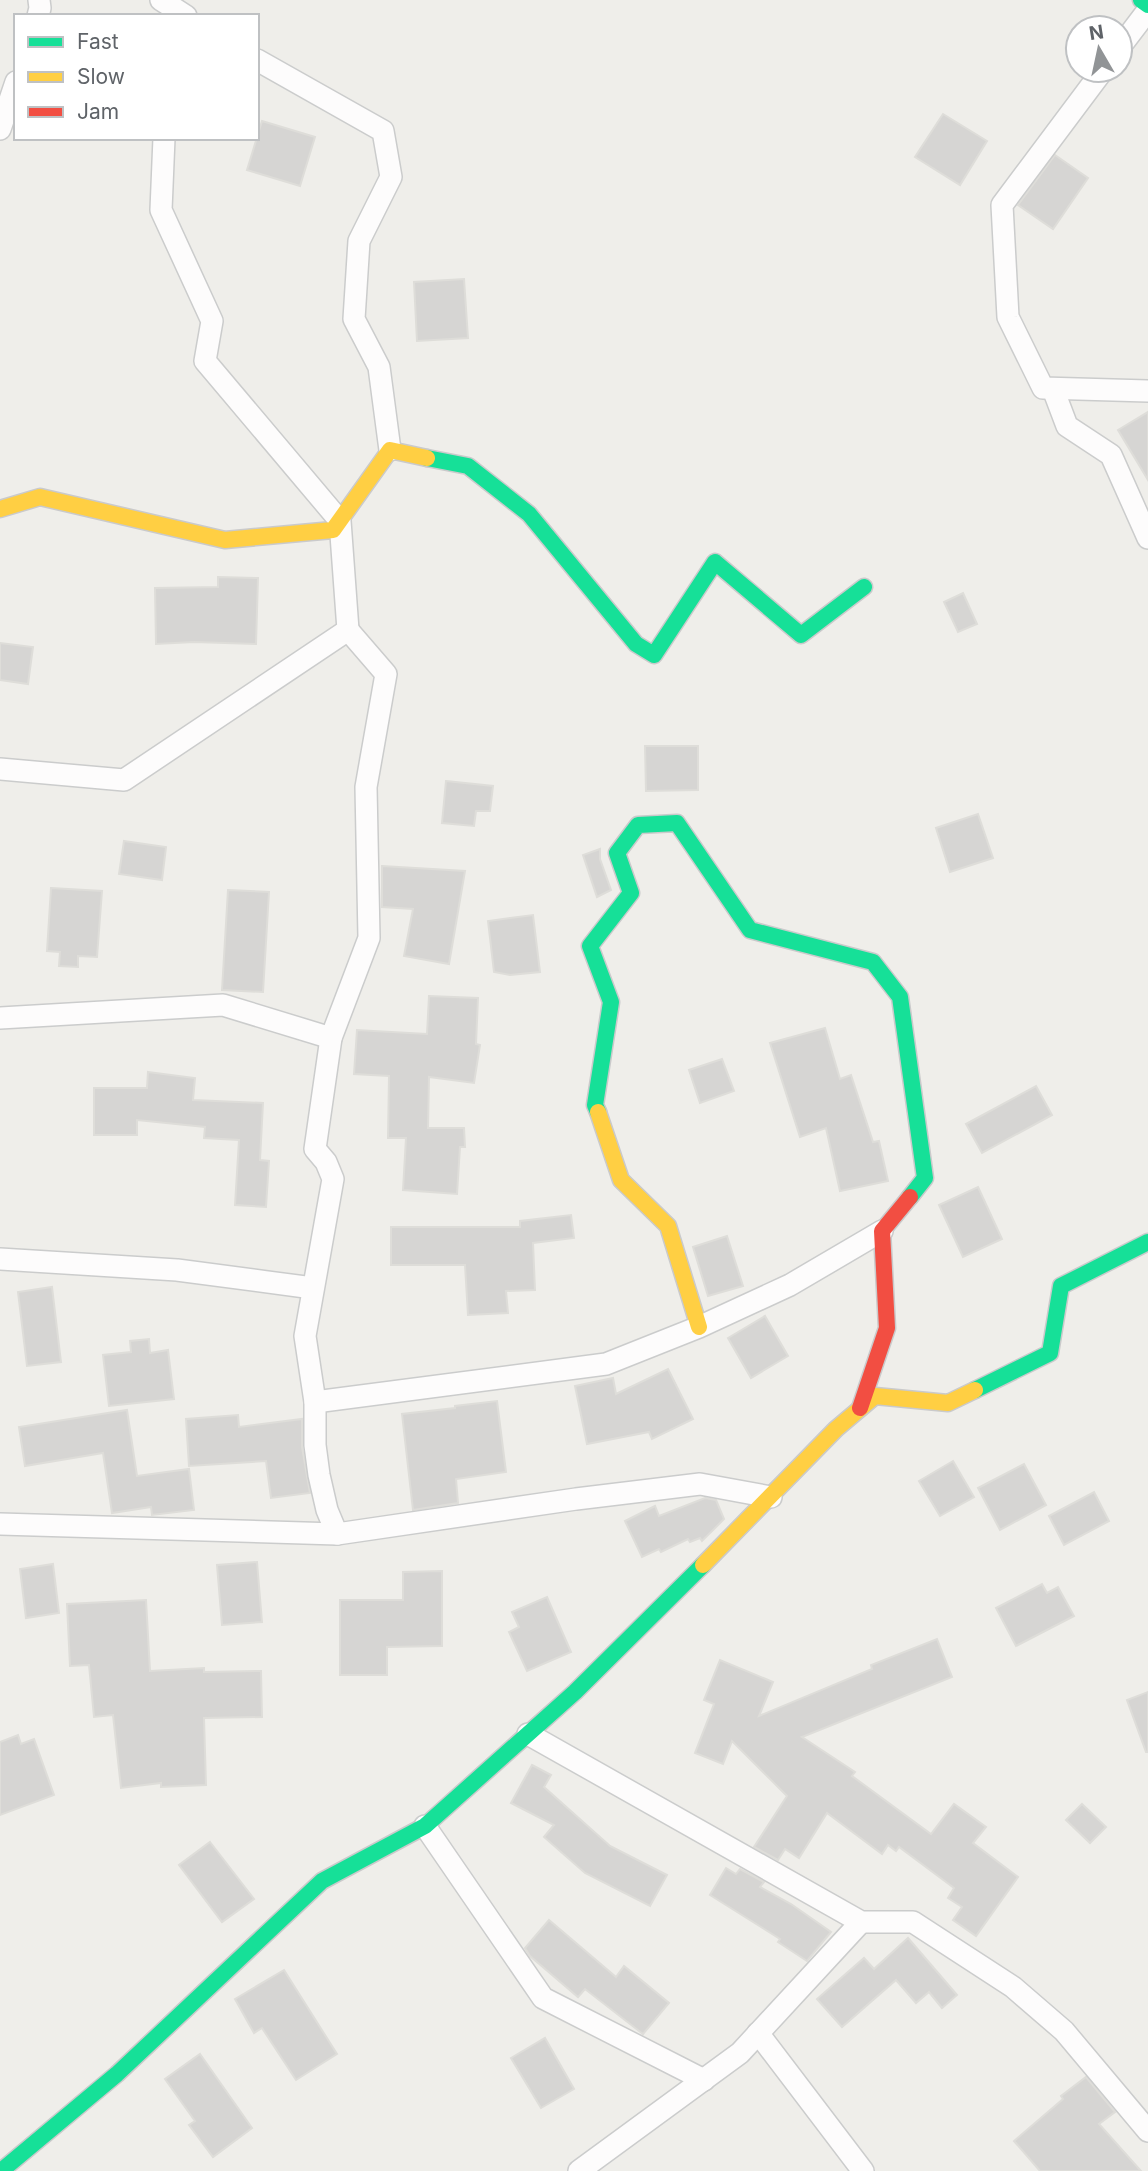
<svg xmlns="http://www.w3.org/2000/svg" width="1148" height="2171" font-family="Inter,sans-serif">
  <style>
    .building { fill: #d6d5d3; stroke: #deddd9; stroke-width: 2 }
    .lines { fill: none; stroke-linecap: round; stroke-linejoin: round }
    .street-casing { stroke: #cbcccc; stroke-width: 24 }
    .fast-casing { stroke: #cacacb; stroke-width: 19 }
    .slow-casing { stroke: #cacacb; stroke-width: 19 }
    .jam-casing { stroke: #cacacb; stroke-width: 19 }
    .street { stroke: #fdfcfc; stroke-width: 21 }
    .fast { stroke: #16e098; stroke-width: 16 }
    .slow { stroke: #ffcf43; stroke-width: 16 }
    .jam { stroke: #f24e42; stroke-width: 16 }
  </style>
  <rect width="100%" height="100%" fill="#efeeea"/>
  <g class="building">
    <polygon points="943,114 987,141 960,185 915,157"/>
    <polygon points="262,121 315,137 300,186 247,170"/>
    <polygon points="1055,155 1088,178 1053,229 1018,205"/>
    <polygon points="464,279 468,338 417,341 414,282"/>
    <polygon points="1148,412 1148,480 1118,430"/>
    <polygon points="218,577 258,578 256,644 194,642 156,644 155,588 218,587"/>
    <polygon points="963,593 977,624 958,632 944,602"/>
    <polygon points="0,643 33,647 28,684 0,680"/>
    <polygon points="645,746 698,746 698,790 646,791"/>
    <polygon points="446,781 493,786 490,811 476,811 474,826 442,823"/>
    <polygon points="978,814 993,858 950,872 936,828"/>
    <polygon points="124,841 166,847 162,880 119,874"/>
    <polygon points="600,849 600,859 611,890 597,897 583,855"/>
    <polygon points="382,866 465,871 449,964 404,956 413,909 382,907"/>
    <polygon points="51,888 102,891 97,957 78,956 78,967 59,966 60,952 47,951"/>
    <polygon points="228,890 269,892 263,992 222,990"/>
    <polygon points="533,915 540,972 510,975 494,972 488,921"/>
    <polygon points="429,996 478,998 476,1044 480,1045 474,1083 429,1077 428,1128 464,1128 465,1147 460,1147 457,1194 403,1190 406,1138 388,1138 389,1076 354,1074 357,1030 427,1034"/>
    <polygon points="825,1028 840,1079 851,1075 873,1142 879,1141 888,1181 840,1191 826,1128 800,1137 770,1043"/>
    <polygon points="722,1059 734,1091 700,1103 689,1070"/>
    <polygon points="148,1072 195,1078 193,1100 263,1103 260,1160 269,1161 266,1207 235,1205 239,1140 204,1138 205,1127 137,1120 137,1135 94,1135 94,1088 147,1088"/>
    <polygon points="1036,1086 1052,1115 982,1153 966,1124"/>
    <polygon points="978,1187 1002,1239 963,1257 939,1205"/>
    <polygon points="571,1215 574,1238 533,1243 535,1290 506,1291 508,1313 468,1315 465,1265 391,1265 391,1227 520,1227 520,1221"/>
    <polygon points="727,1236 743,1286 708,1296 693,1247"/>
    <polygon points="52,1287 61,1362 27,1366 18,1292"/>
    <polygon points="765,1316 788,1356 751,1378 728,1338"/>
    <polygon points="149,1339 150,1353 168,1350 174,1399 109,1406 103,1355 131,1352 130,1341"/>
    <polygon points="668,1369 693,1419 652,1439 649,1432 587,1444 575,1386 613,1378 616,1394"/>
    <polygon points="497,1401 506,1472 456,1479 458,1503 413,1510 402,1414 455,1408 455,1406"/>
    <polygon points="127,1410 137,1476 189,1469 194,1510 152,1515 151,1507 112,1513 103,1453 25,1466 19,1427"/>
    <polygon points="238,1415 239,1427 302,1419 302,1447 310,1493 271,1498 266,1461 189,1466 186,1419"/>
    <polygon points="953,1461 974,1497 940,1516 919,1481"/>
    <polygon points="1024,1464 1046,1505 1000,1530 978,1488"/>
    <polygon points="1094,1492 1109,1521 1064,1545 1049,1516"/>
    <polygon points="705,1498 716,1500 724,1519 702,1541 700,1538 690,1542 688,1539 661,1552 659,1549 642,1557 625,1521 655,1506 659,1516"/>
    <polygon points="257,1562 262,1622 222,1625 217,1565"/>
    <polygon points="53,1564 59,1613 26,1618 20,1569"/>
    <polygon points="442,1571 442,1646 387,1647 387,1675 340,1675 340,1600 403,1600 403,1572"/>
    <polygon points="1042,1584 1047,1593 1058,1587 1074,1616 1016,1646 996,1608"/>
    <polygon points="547,1597 571,1652 527,1671 509,1632 519,1627 512,1612"/>
    <polygon points="146,1600 150,1671 204,1668 204,1672 261,1671 262,1717 204,1718 206,1785 161,1787 161,1783 121,1788 113,1715 94,1717 89,1665 70,1666 67,1604"/>
    <polygon points="937,1639 952,1677 802,1737 855,1772 852,1776 931,1834 954,1804 986,1827 973,1843 1018,1877 976,1936 953,1920 962,1907 948,1898 954,1888 899,1847 896,1851 888,1845 882,1854 827,1813 799,1858 785,1849 778,1860 754,1847 787,1796 732,1741 723,1764 695,1753 714,1704 704,1700 720,1660 773,1682 759,1716 872,1669 871,1665"/>
    <polygon points="1148,1692 1148,1752 1146,1752 1127,1700"/>
    <polygon points="18,1735 21,1744 34,1739 54,1795 0,1815 0,1742"/>
    <polygon points="532,1765 551,1775 544,1787 610,1846 667,1875 650,1906 585,1873 544,1837 554,1825 511,1803"/>
    <polygon points="1082,1804 1106,1827 1090,1843 1066,1820"/>
    <polygon points="210,1842 254,1899 222,1922 179,1865"/>
    <polygon points="726,1868 736,1874 740,1869 764,1882 760,1887 791,1904 831,1932 807,1961 778,1942 780,1939 710,1895"/>
    <polygon points="549,1920 616,1977 624,1966 669,2003 643,2034 585,1989 578,1997 530,1956 525,1948"/>
    <polygon points="908,1938 957,1995 942,2008 929,1992 916,2003 896,1980 842,2027 817,1999 864,1958 874,1969"/>
    <polygon points="284,1970 337,2054 296,2080 262,2028 254,2033 235,1999"/>
    <polygon points="545,2038 574,2089 541,2108 511,2058"/>
    <polygon points="200,2054 252,2128 213,2157 189,2125 195,2121 165,2079"/>
    <polygon points="1086,2077 1115,2112 1099,2124 1141,2171 1040,2171 1014,2141 1063,2099 1061,2096"/>
  </g>
  <g class="lines">
    <defs>
      <g id="street">
        <polyline points="161,0 186,16"/>
        <polyline points="38,16 40,8 39,0"/>
        <polyline points="1120,47 1148,10"/>
        <polyline points="257,60 383,131 391,177 359,241 354,319 379,367 390,450"/>
        <polyline points="1103,70 1002,205 1008,317 1043,388 1148,391"/>
        <polyline points="0,129 16,82"/>
        <polyline points="1053,389 1067,426 1111,455 1148,538"/>
        <polyline points="0,769 124,780 348,630 340,521 205,361 212,321 161,210 164,138"/>
        <polyline points="0,1018 223,1005 331,1038"/>
        <polyline points="0,1259 177,1270 313,1288"/>
        <polyline points="315,1402 606,1364 699,1327 790,1285 882,1231"/>
        <polyline points="0,1524 337,1534 576,1499 700,1484 771,1497"/>
        <polyline points="337,1534 327,1510 319,1475 315,1445 315,1402 305,1336 333,1179 326,1162 315,1149 331,1038 369,938 366,787 386,674 348,630"/>
        <polyline points="528,1734 861,1922 913,1922 1013,1987 1064,2031 1148,2131"/>
        <polyline points="425,1826 543,1998 704,2080"/>
        <polyline points="758,2033 863,2171"/>
        <polyline points="579,2171 740,2053 861,1922"/>
      </g>
      <g id="fast">
        <polyline points="1141,0 1148,5"/>
        <polyline points="427,458 468,466 529,514 636,644 654,655 715,562 801,635 864,587"/>
        <polyline points="598,1112 595,1105 611,1002 590,946 631,893 617,853 638,825 677,823 750,930 873,962 900,997 925,1178 910,1197"/>
        <polyline points="975,1390 1050,1353 1061,1286 1148,1242"/>
        <polyline points="1,2171 117,2074 322,1881 425,1826 575,1692 703,1565"/>
      </g>
      <g id="slow">
        <polyline points="0,509 40,497 225,540 333,530 390,450 427,458"/>
        <polyline points="598,1112 621,1180 668,1226 699,1327"/>
        <polyline points="703,1565 836,1429 875,1396 948,1403 975,1390"/>
      </g>
      <polyline id="jam" points="860,1408 887,1328 882,1231 910,1197"/>
    </defs>
    <use href="#street" class="street-casing"/>
    <use href="#fast" class="fast-casing"/>
    <use href="#slow" class="slow-casing"/>
    <use href="#jam" class="jam-casing"/>
    <use href="#street" class="street"/>
    <use href="#fast" class="fast"/>
    <use href="#slow" class="slow"/>
    <use href="#jam" class="jam"/>
  </g>
  <rect x="14" y="14" width="245" height="126" fill="#ffffff" stroke="#bfc1c3" stroke-width="2"/>
  <rect x="28" y="37" width="35" height="10" fill="#16e098" stroke="#bfc1c3" stroke-width="2"/>
  <text x="77" y="49" font-size="21" fill="#5f6368">Fast</text>
  <rect x="28" y="72" width="35" height="10" fill="#ffcf43" stroke="#bfc1c3" stroke-width="2"/>
  <text x="77" y="84" font-size="21" fill="#5f6368">Slow</text>
  <rect x="28" y="107" width="35" height="10" fill="#f24e42" stroke="#bfc1c3" stroke-width="2"/>
  <text x="77" y="119" font-size="21" fill="#5f6368">Jam</text>
  <g transform="translate(1099 49) rotate(351)"><circle r="33" fill="#ffffff" stroke="#bfc1c3" stroke-width="2"/>
  <path d="M0-5L12 26L0 18L-12 26Z" fill="#919496"/>
  <text y="-10" font-size="19" font-weight="bold" text-anchor="middle" fill="#5f6368">N</text>
  </g>
</svg>
